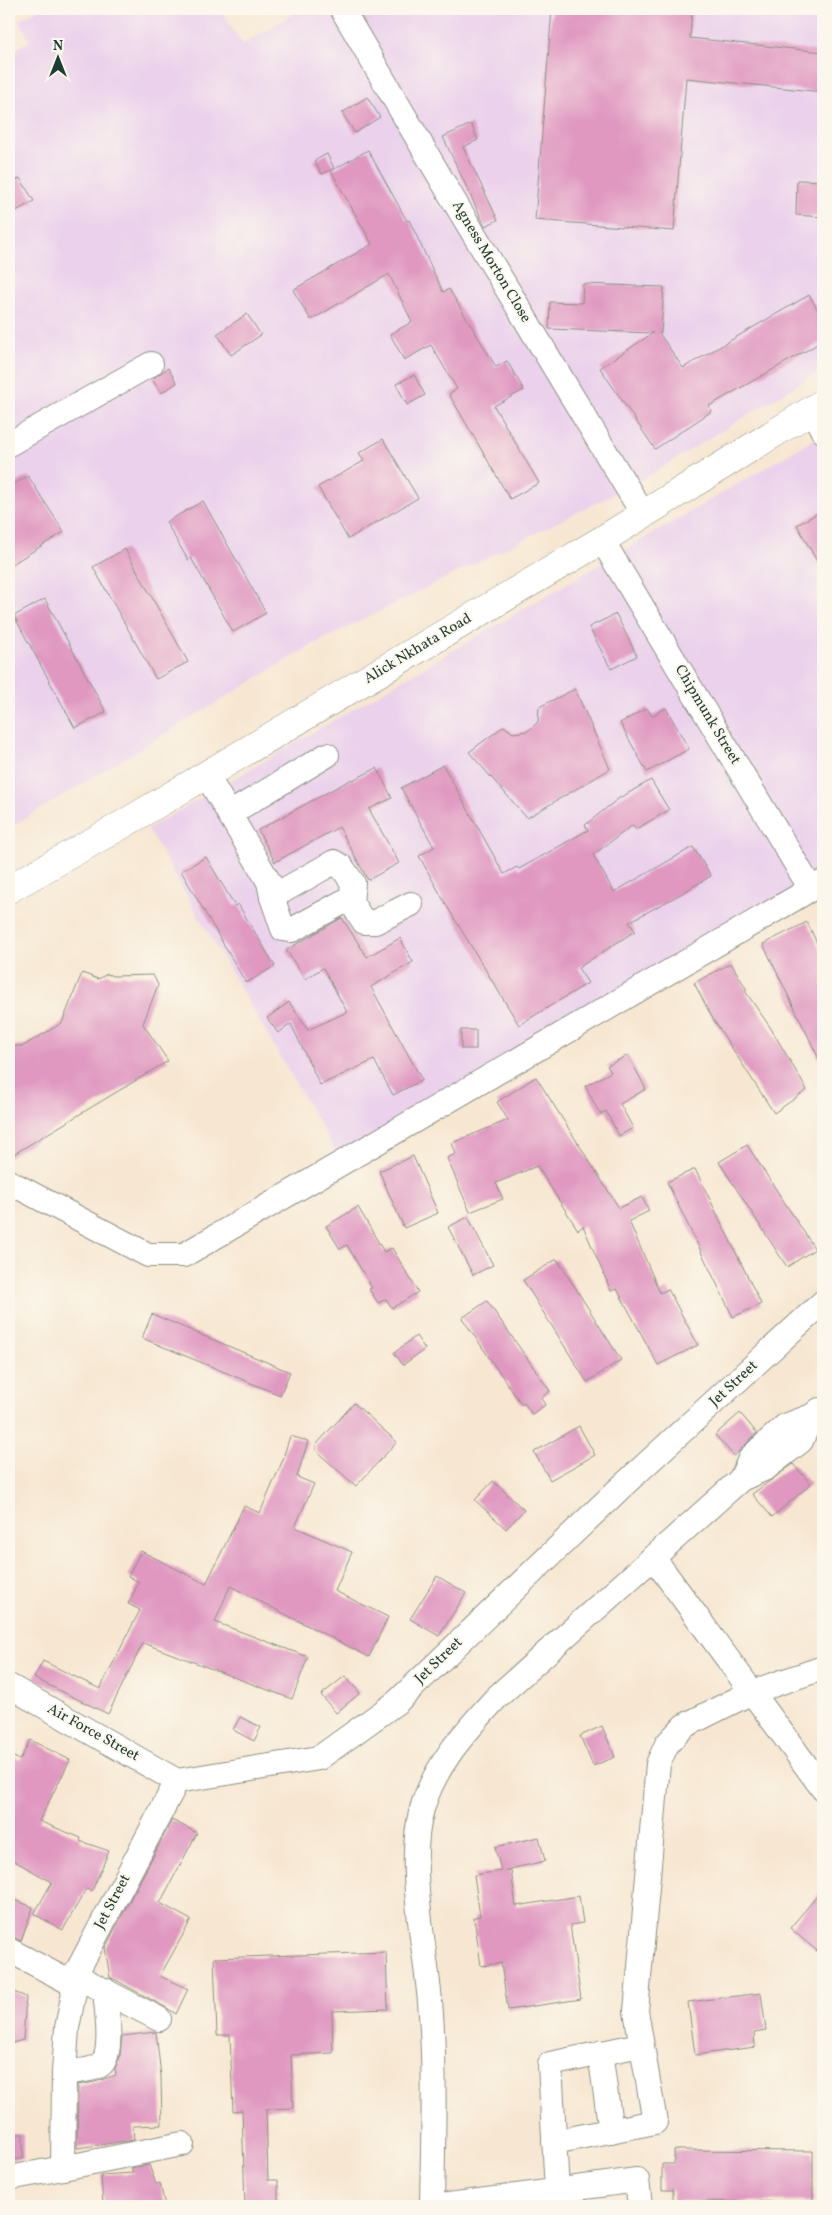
<svg xmlns="http://www.w3.org/2000/svg" width="832" height="2215" font-family="Vollkorn,serif">
  <style>
    .built { fill: #ebd1ec }
    .building { fill: #e098c1 }
    .lines { fill: none; stroke-linecap: round; stroke-linejoin: round }
    .minor-casing { stroke: #8b9283; stroke-width: 26 }
    .major-casing { stroke: #8b9283; stroke-width: 29 }
    .minor { stroke: #fff; stroke-width: 24 }
    .major { stroke: #fff; stroke-width: 28 }
    .labels { text-anchor: middle; dominant-baseline: central; stroke-width: 4; stroke-linejoin: round; paint-order: stroke }
    .street-label { font-size: 15px; fill: #1f3d34; stroke: #fbf7ec }
  </style>
  <rect width="100%" height="100%" fill="#fbf7ec"/>
  <filter id="ink" filterUnits="userSpaceOnUse"><feTurbulence type="fractalNoise" baseFrequency=".02" numOctaves="2"/><feDisplacementMap in="SourceGraphic" scale="10" xChannelSelector="R" yChannelSelector="G"/><feConvolveMatrix kernelMatrix="1 2 1 2 8 2 1 2 1" color-interpolation-filters="sRGB"/></filter>
  <filter id="wash" filterUnits="userSpaceOnUse"><feTurbulence type="fractalNoise" baseFrequency=".0096" numOctaves="4" result="noise"/><feDisplacementMap in="SourceGraphic" scale="20" xChannelSelector="R" yChannelSelector="G"/><feGaussianBlur stdDeviation="1.12" result="paint"/><feColorMatrix in="noise" values="0 0 0 0 0 0 0 0 0 0 0 0 0 0 0 0 0 1.4 0 .05"/><feComposite in="paint" operator="in"/></filter>
  <g filter="url(#wash)">
    <rect width="100%" height="100%" fill="#f7e7d2"/>
    <g class="built">
      <polygon points="39,9 220,9 243,45 301,9 823,9 823,369 640,481 312,645 9,828 9,53 30,41 19,20"/>
      <polygon points="823,434 823,873 342,1163 148,829"/>
    </g>
    <g id="blocks">
      <g class="building">
        <polygon points="552,9 692,9 690,38 823,52 823,92 686,78 674,231 535,220"/>
        <polygon points="367,97 380,117 355,133 342,113"/>
        <polygon points="471,124 478,140 463,147 498,220 485,226 443,137"/>
        <polygon points="368,150 407,221 409,220 443,292 449,289 496,367 507,361 524,390 494,406 539,483 510,499 449,394 457,389 431,345 404,360 390,334 412,322 389,274 311,320 293,290 372,244 331,171"/>
        <polygon points="327,154 334,168 322,174 314,161"/>
        <polygon points="20,178 34,201 9,215 9,185"/>
        <polygon points="797,180 823,181 823,217 796,215"/>
        <polygon points="583,284 664,287 661,333 659,333 683,368 809,295 823,319 823,341 709,406 712,411 655,449 600,368 653,333 549,329 550,302 582,303"/>
        <polygon points="247,314 261,335 231,355 217,334"/>
        <polygon points="168,368 177,383 161,393 152,379"/>
        <polygon points="414,375 425,395 407,405 396,384"/>
        <polygon points="383,439 418,498 348,539 318,487 364,461 359,453"/>
        <polygon points="28,476 64,532 9,566 9,487"/>
        <polygon points="203,501 266,613 233,632 191,558 188,560 166,522"/>
        <polygon points="823,510 823,572 797,525"/>
        <polygon points="125,549 188,662 156,679 93,567"/>
        <polygon points="45,599 106,712 75,728 14,616"/>
        <polygon points="616,614 637,656 611,669 589,627"/>
        <polygon points="575,689 610,769 527,818 469,752 504,726 513,733 528,731 538,722 539,707"/>
        <polygon points="647,708 652,716 666,708 689,749 647,772 620,723"/>
        <polygon points="443,765 504,874 517,867 519,869 588,830 585,825 618,799 651,780 669,810 636,829 633,825 593,855 614,892 693,847 711,876 679,895 629,922 635,931 578,968 588,983 519,1025 448,908 419,856 434,847 401,788"/>
        <polygon points="377,768 392,798 369,809 399,863 368,880 339,827 275,862 258,830 352,779 353,780"/>
        <polygon points="206,857 235,906 238,904 275,966 246,983 181,871"/>
        <polygon points="342,918 367,957 400,938 413,962 371,987 422,1080 393,1095 374,1060 320,1085 291,1024 278,1033 267,1018 289,1002 308,1030 347,1012 323,968 305,979 286,950"/>
        <polygon points="807,922 823,956 823,1067 763,944"/>
        <polygon points="731,963 747,990 745,991 770,1027 807,1090 774,1113 713,1019 694,983"/>
        <polygon points="82,973 98,979 107,974 113,976 153,975 158,985 143,1024 168,1061 9,1157 9,1046 23,1046 62,1023"/>
        <rect x="461" y="1030" width="15" height="19"/>
        <polygon points="628,1055 646,1089 620,1104 633,1128 619,1136 606,1111 600,1114 585,1086 611,1072 607,1066"/>
        <polygon points="536,1077 619,1208 642,1197 649,1211 629,1221 660,1293 668,1289 698,1345 658,1365 617,1289 611,1291 583,1226 578,1230 537,1166 496,1183 503,1199 470,1212 447,1158 456,1154 452,1143 508,1120 497,1102"/>
        <polygon points="747,1145 815,1249 787,1267 719,1162"/>
        <polygon points="413,1156 438,1213 404,1228 379,1171"/>
        <polygon points="695,1169 761,1304 733,1317 667,1182"/>
        <polygon points="358,1207 384,1252 392,1248 418,1292 392,1308 386,1299 378,1303 369,1289 372,1288 347,1245 340,1249 326,1226"/>
        <polygon points="468,1217 493,1265 473,1275 448,1227"/>
        <polygon points="557,1259 621,1360 587,1382 523,1280"/>
        <polygon points="487,1301 550,1391 541,1398 545,1405 532,1414 524,1403 522,1405 462,1318"/>
        <polygon points="152,1314 290,1372 280,1395 142,1338"/>
        <polygon points="416,1336 425,1349 403,1365 394,1353"/>
        <polygon points="354,1403 397,1442 356,1486 316,1451 316,1445"/>
        <polygon points="740,1413 757,1433 734,1456 715,1435"/>
        <polygon points="579,1426 595,1455 550,1480 534,1452"/>
        <polygon points="290,1436 308,1441 297,1477 314,1484 295,1527 352,1552 335,1591 388,1617 369,1657 230,1586 215,1622 308,1657 292,1699 143,1643 108,1714 34,1678 43,1661 100,1689 140,1610 128,1604 139,1582 128,1576 141,1551 206,1584 244,1506 260,1513 285,1455 284,1455"/>
        <polygon points="793,1464 811,1484 772,1517 752,1494"/>
        <polygon points="493,1481 524,1510 506,1529 475,1500"/>
        <polygon points="437,1576 466,1593 439,1636 410,1619"/>
        <polygon points="345,1676 360,1693 336,1713 321,1695"/>
        <polygon points="240,1717 261,1727 254,1741 233,1730"/>
        <polygon points="602,1726 615,1757 593,1766 580,1736"/>
        <polygon points="30,1740 70,1760 39,1821 81,1838 80,1841 109,1851 92,1891 86,1889 63,1930 34,1914 52,1882 9,1858 9,1755 20,1760"/>
        <polygon points="172,1820 197,1833 160,1903 191,1920 160,1976 188,1989 176,2014 165,2007 110,1977 105,1948"/>
        <polygon points="539,1837 545,1861 506,1870 511,1870 516,1906 579,1896 583,1923 570,1925 581,1999 508,2010 501,1963 481,1966 474,1917 480,1916 474,1875 501,1871 495,1847"/>
        <polygon points="823,1889 823,1944 817,1951 790,1928"/>
        <polygon points="9,1898 33,1907 21,1941 9,1936"/>
        <polygon points="386,1952 388,2009 332,2011 333,2053 291,2055 293,2108 266,2109 268,2180 278,2180 278,2201 270,2201 271,2206 245,2206 242,2110 233,2111 230,2035 217,2035 214,1958"/>
        <polygon points="9,1990 26,1997 23,2040 9,2044"/>
        <polygon points="761,1993 766,2030 754,2032 755,2047 695,2055 688,2002"/>
        <polygon points="156,2032 161,2076 162,2125 133,2126 134,2140 77,2148 78,2085 95,2082 116,2075 115,2069 120,2055 122,2036"/>
        <rect x="9" y="2134" width="14" height="25"/>
        <polygon points="674,2150 813,2151 813,2202 673,2201 673,2190 662,2190 662,2164 674,2164"/>
        <polygon points="149,2165 156,2184 160,2183 165,2206 132,2206 131,2202 103,2205 101,2175 133,2173 131,2168"/>
      </g>
    </g>
  </g>
  <g filter="url(#ink)">
    <use href="#blocks" fill-opacity="0" stroke="#8b9283" stroke-width="1"/>
    <g class="lines">
      <defs>
        <g id="minor">
          <polyline points="342,9 457,206 643,514"/>
          <polyline points="812,410 823,431"/>
          <polyline points="9,444 151,364"/>
          <polyline points="602,540 811,889"/>
          <polyline points="206,774 269,882 272,897 283,929 292,930 343,902 351,902 364,922 375,922 411,904"/>
          <polyline points="229,814 327,755"/>
          <polyline points="272,897 334,862 341,866 353,883 351,902"/>
          <polyline points="9,1182 148,1255 184,1255 823,882"/>
          <polyline points="741,1479 751,1457 785,1426 812,1416 819,1410"/>
          <polyline points="653,1557 823,1789"/>
          <polyline points="9,1686 177,1781"/>
          <polyline points="9,1950 71,1983"/>
          <polyline points="74,1975 159,2019"/>
          <polyline points="71,1983 177,1781 319,1758 397,1702 618,1490 823,1302"/>
          <polyline points="600,2053 611,2131"/>
          <path d="M64,2073C74,2071 90,2071 99,2066C115,2058 106,2007 105,1990"/>
          <polyline points="554,2142 655,2122 636,2011 658,1764 667,1744 684,1726 752,1692 823,1668"/>
          <polyline points="63,2168 182,2144"/>
          <polyline points="9,2178 63,2168 64,2073 67,2028 74,1992 71,1983"/>
          <polyline points="557,2191 550,2064 640,2045"/>
          <path d="M432,2206C433,2138 436,2069 430,2002C425,1944 406,1864 422,1809C435,1764 466,1731 497,1697L741,1479L766,1468L801,1441L812,1416"/>
          <polyline points="441,2206 637,2180 640,2206"/>
        </g>
        <polyline id="major" points="9,889 120,826 602,540 823,403"/>
      </defs>
      <use href="#minor" class="minor-casing"/>
      <use href="#major" class="major-casing"/>
      <use href="#minor" class="minor"/>
      <use href="#major" class="major"/>
    </g>
  </g>
  <g class="labels">
    <g class="street-label">
      <text transform="translate(491 262) rotate(59)">Agness Morton Close</text>
      <text transform="translate(418 649) rotate(-31)">Alick Nkhata Road</text>
      <text transform="translate(707 715) rotate(59)">Chipmunk Street</text>
      <text transform="translate(734 1384) rotate(-43)">Jet Street</text>
      <text transform="translate(439 1661) rotate(-44)">Jet Street</text>
      <text transform="translate(93 1733) rotate(29)">Air Force Street</text>
      <text transform="translate(113 1902) rotate(-62)">Jet Street</text>
    </g>
  </g>
  <rect width="832" height="2215" fill="none" stroke="#fbf7ec" stroke-width="30"/>
  <g transform="translate(58 58)" stroke="#fbf7ec" stroke-width="4" paint-order="stroke">
  <path d="M0-4L9 19L0 12L-9 19Z" fill="#1f3d34"/>
  <text y="-8" font-size="14" font-weight="bold" text-anchor="middle" fill="#1f3d34">N</text>
  </g>
</svg>
